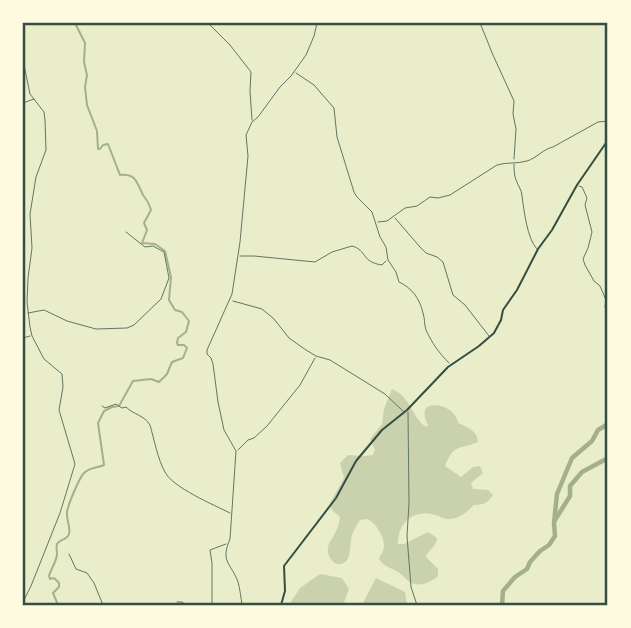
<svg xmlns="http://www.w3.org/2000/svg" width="631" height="628" font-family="Merriweather,serif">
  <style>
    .green { fill: #cad2ad }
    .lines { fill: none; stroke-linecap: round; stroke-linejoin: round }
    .stream { stroke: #a3b18a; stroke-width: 2 }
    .river { stroke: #a3b18a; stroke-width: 4.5 }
    .minor { stroke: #617663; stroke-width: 1 }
    .secondary { stroke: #344e41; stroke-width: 2 }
    .neatline { fill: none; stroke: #344e41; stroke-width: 2.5 }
  </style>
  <rect width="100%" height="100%" fill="#e9edc9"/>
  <g class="green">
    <path d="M392,389C412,398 410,415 426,427L428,425C415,401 441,401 453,413C456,416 457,419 458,423C467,427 478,431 478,442C459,450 454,443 445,466L461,477L473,467L480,466L483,473L471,483L473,489L488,490L493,495C488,503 483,505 474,505C467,512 460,518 450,519C445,520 440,516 435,515C413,509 398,523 398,544H404L428,532L437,538C437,547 428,549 426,557L438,569V576C431,582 421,587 411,583C406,580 403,575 398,572C390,567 383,567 379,558C381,555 384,550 384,546C384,536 376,524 368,519L360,520C357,525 354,529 352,535C349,543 353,563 340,564C336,565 333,562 331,559C329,557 327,551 328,548C328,543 333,538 335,533C338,528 339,523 340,517C335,512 330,511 330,503L344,478L340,463L348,455L364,456L373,455L375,450L370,439L382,424L384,409Z"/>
    <polygon points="320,574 342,578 349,589 343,605 289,605 300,588"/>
    <polygon points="376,578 405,592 407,605 362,605"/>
  </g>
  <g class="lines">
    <path class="stream" d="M58,605L53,593L59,587V583L54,578L50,579L49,576C51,569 56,562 57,555C57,552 56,547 57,544C60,539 67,540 69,534C71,528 66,519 67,512C68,505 79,478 84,473C90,467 98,468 104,465L98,423L104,411L112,407L119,406L133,381L151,379L159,382L167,374L172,362L183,358L187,348L184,345H178L177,343L178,338L186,332L189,321L182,312L175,310L169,300L171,277L165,251L155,244L142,243L147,230L144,223L151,210C149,203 147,200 143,195C137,183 136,173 120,175L108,144L103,145L100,149H98L97,131L87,105L85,87L87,75L84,62L85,43L75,23"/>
    <g class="river">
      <polyline points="555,520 570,496 570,486 582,472 608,458"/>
      <polyline points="502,605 503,591 515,577 527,569 530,562 540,551 549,545 555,536 554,523 557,494 572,458 592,441 598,430 608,424"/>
    </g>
    <g class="minor">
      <polyline points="208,23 230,45 251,72 250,91 252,120"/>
      <polyline points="480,23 493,55 514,101 513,114 516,129 514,159"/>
      <polyline points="23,60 30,94 44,112 45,120 46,150 36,177 30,214 32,248 28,278 27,302 30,327 32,336 44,359 62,374 63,387 59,410 75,464 60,513 31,586 23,602"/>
      <path d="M296,73L314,85L334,108L337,137L354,192L357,197L372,212L380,237L386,247L388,260L396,272L399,282C412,288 420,299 423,313C425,319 424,324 426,330C432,343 439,353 449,363"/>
      <polyline points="23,103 34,99"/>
      <path d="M514,164C514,169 514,175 516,180C518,186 522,190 522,196C524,210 527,239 537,249"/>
      <polyline points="579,186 582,187 587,198 585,205 592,232 588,248 583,259 585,265 594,281 600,286 606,300 605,307 608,315"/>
      <polyline points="395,218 420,247 426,253 437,257 443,262 453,295 465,305 489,336"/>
      <path d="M378,222L387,221L405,208L417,206L430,197L438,198L450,195L497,165C506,162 517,164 527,161C537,158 543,149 553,147L598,122L608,121"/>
      <path d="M240,256H254L315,262L332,252L352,246C367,250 361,262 382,265L386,261"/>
      <polyline points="233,301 262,309 274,319 289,338 306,350 316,356 330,360 385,394 404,412"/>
      <polyline points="28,313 44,310 67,321 96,329 127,328 134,325 161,299 169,278 164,252 153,246 145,247 126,232"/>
      <polyline points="23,338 30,336"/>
      <path d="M102,406L105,408L116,404L122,408L126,407C134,415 144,415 150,425C154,439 158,460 165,472C172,487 214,505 230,513"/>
      <polyline points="408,412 409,503 407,536 411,587 417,605"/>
      <polyline points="238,450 248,440 254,438 267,426 300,385 315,358"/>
      <polyline points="69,554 76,569 87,573 94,583 103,605"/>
      <polyline points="177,602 182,602 186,605"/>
      <polyline points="212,605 212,563 210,550 226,544"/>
      <path d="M242,605C241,598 240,589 238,582C231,563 220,562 230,539L236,451L224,430L218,402L213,364L211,358L207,354V350L232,294L240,242L248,156L246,135L252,122L258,117L280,87L291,76L306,55L314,36L317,23"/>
    </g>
    <polyline class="secondary" points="281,605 285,591 284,566 336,498 356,461 382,430 407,410 448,367 479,346 494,333 501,320 503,310 517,290 538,249 552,230 577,185 608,140"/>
  </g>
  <rect width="631" height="628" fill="none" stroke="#fefae0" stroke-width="49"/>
  <rect x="24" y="24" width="582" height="580" class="neatline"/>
</svg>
